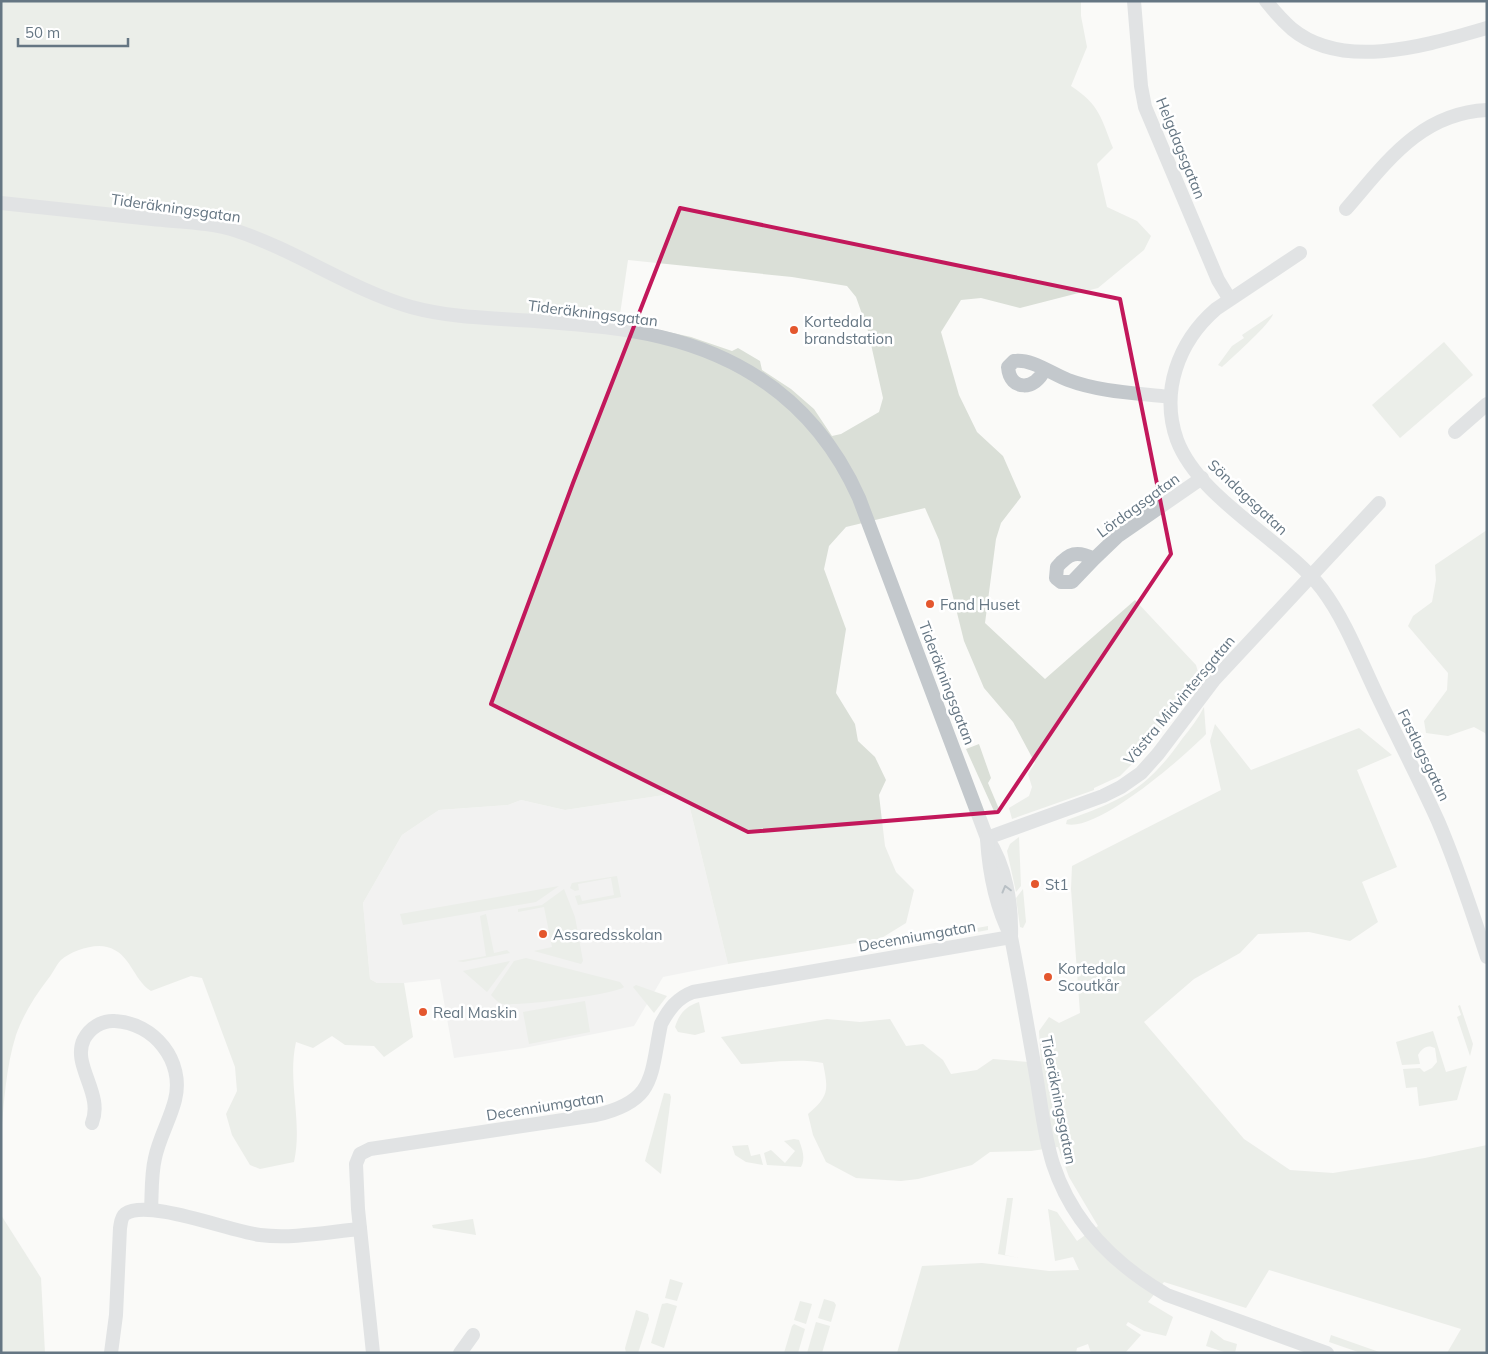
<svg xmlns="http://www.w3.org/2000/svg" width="1488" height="1354" font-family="Mulish,sans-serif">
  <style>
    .built { fill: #e8e9e9 }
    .green { fill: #dadfd7; fill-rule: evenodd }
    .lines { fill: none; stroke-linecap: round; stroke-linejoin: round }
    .minor { stroke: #c3c8cc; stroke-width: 14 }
    .oneway { stroke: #6a7a87 }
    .marked { fill: none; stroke: #c2185b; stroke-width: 4; stroke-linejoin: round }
    .poi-dot { fill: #e4572e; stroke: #fff; stroke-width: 2 }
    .labels { text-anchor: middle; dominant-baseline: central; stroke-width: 5; stroke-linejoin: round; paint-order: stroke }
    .street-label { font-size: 15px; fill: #657683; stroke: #fff }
    .poi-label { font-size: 15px; fill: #657683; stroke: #fff; text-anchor: start }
  </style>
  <rect width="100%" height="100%" fill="#fafaf8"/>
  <polygon class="built" points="671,794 688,800 728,964 663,977 634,1026 524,1048 454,1058 440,979 404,983 377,983 370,979 363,903 402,835 439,810 508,805 521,800 565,810"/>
  <g class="green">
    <path d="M1,1H1081V16L1087,47L1071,86C1100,105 1101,118 1113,148L1097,164L1107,207L1137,221L1151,236L1144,250L1098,288L1020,308L981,298L961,300L941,332L959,395L977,432L1003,456L1021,497L1001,523L996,539L985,623L1045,679L1135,600L1196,665L1200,679L1142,754L1120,776L1094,788V790L1012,819L1009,808L1029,796L1032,787L1028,774L1035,763L1013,722L984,688L964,641L939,540L925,508L846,527L829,546L824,569L846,629L836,693L855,724L858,741L875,757L886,780L879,795L885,846L896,872L914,890L906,923L880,939L728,964L688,800L671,794L565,810L521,800L508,805L439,810L402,835L363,903L370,979L377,983H404L413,1037L384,1057L374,1046L345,1045L332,1036L313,1048L296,1042C287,1082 303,1121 294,1162L260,1169L250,1165L232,1135L226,1114L237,1091L235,1067L202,978L191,976L151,991C133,980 131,953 107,947C94,943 71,951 61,960C56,965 53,973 48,979C35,996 23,1015 16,1035C6,1066 4,1103 1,1136ZM628,260L792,277L847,286L856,297L868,331L883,398L879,412L841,434L832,436L814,409L791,389L762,370L760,361L738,348L732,351L691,337L619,321Z"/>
    <path d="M1273,314C1272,322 1231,359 1222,367L1218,365L1232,346L1244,338L1242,335Z"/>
    <polygon points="1444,342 1473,375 1400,438 1372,405"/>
    <polygon points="1487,530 1487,739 1485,733 1474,727 1448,736 1426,733 1424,721 1447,690 1448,673 1408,626 1413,616 1432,602 1436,580 1435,565"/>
    <path d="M1204,707L1206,734C1185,756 1097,833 1066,824L1067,820C1123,800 1147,789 1182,739C1190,729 1198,719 1204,707Z"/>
    <path d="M1215,724L1251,770L1359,728L1392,755L1357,770L1397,867L1362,882L1378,922L1350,941L1309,932L1258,934L1240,953L1194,979L1144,1022L1244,1139L1290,1170L1333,1173L1425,1158L1487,1145V1353H1447L1461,1329L1269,1270L1246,1308L1164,1282L1148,1302L1173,1317L1166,1336L1144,1331L1128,1322L1126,1325L1141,1335L1125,1353H1091L1088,1344L1077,1348L1076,1353H897L922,1266L982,1263L1049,1271L1079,1270L1073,1257L1055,1261L1048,1209L1057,1212L1077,1241L1098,1226L1069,1177L1058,1147L1031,1151L990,1152L972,1165L918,1179L901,1181L856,1178L826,1162L813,1135L808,1114C830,1096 828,1089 823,1063C799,1058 766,1063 741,1064L721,1037L827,1019L860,1022L890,1019L906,1046L923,1044L943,1060L951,1074L977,1070L993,1059L1041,1063L1039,1031L1049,1017L1059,1023L1080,1013L1071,889L1072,866L1221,790L1210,741Z"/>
    <polygon points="979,744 991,778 988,783 999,809 994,811 966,749"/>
    <polygon points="1019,837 1021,886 1016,892 1007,851 1010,844"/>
    <polygon points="617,876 621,897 578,905 575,896 580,895 582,901 614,895 611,878 578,884 579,890 575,891 570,888 572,883"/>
    <polygon points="559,886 536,902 403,925 400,914"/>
    <polygon points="564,889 575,917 583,961 581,964 534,951 552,947 544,907 518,912 518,909 542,905"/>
    <polygon points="1023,889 1026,922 1023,928 1020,927 1016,898"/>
    <polygon points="486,914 494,953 507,950 510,953 463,962 457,961 486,956 480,916"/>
    <polygon points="988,926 988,930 934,940 933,936"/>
    <path d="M526,958L620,982L624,987C614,995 519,1006 503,1004C498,1003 495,999 491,995L514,961Z"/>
    <polygon points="510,961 487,992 463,971 467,970"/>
    <polygon points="636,985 667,996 654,1013 633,987"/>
    <polygon points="585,1001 590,1032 529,1044 523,1012"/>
    <path d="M699,1002L705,1032L695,1035L678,1032L675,1027C679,1014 686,1006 699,1002Z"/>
    <polygon points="1460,1005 1473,1044 1470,1056 1457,1017 1461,1015 1458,1006"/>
    <path d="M1433,1031L1446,1072L1467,1066L1457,1100L1419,1106L1417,1087L1406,1088L1403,1069L1420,1068L1424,1072L1432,1068L1437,1062L1435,1048C1427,1044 1422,1048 1418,1055L1420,1064L1402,1065L1396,1042Z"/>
    <polygon points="664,1093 670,1094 671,1097 661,1174 645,1161"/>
    <path d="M794,1139L799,1140C802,1149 806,1158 801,1167L767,1165L764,1153L771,1150L785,1163L795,1151L784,1141Z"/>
    <polygon points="748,1145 751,1156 760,1154 763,1165 746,1162 735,1155 732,1146"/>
    <polygon points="1007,1198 1013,1198 1005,1255 1019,1258 998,1254"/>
    <polygon points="1,1215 41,1278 45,1353 1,1353"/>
    <polygon points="473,1219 476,1235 433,1228 432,1225"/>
    <polygon points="670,1279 683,1283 677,1301 665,1298"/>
    <polygon points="824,1299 834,1302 836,1305 831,1322 818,1318"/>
    <polygon points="800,1301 812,1304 806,1324 794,1320"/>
    <polygon points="667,1303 677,1306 664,1348 651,1343 662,1304"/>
    <polygon points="636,1310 648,1314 649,1319 638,1353 626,1353 625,1348"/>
    <polygon points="816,1322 830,1326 822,1353 807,1353"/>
    <polygon points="794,1324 805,1329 798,1353 784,1353 792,1326"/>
    <polygon points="1211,1330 1224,1340 1237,1344 1235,1353 1227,1353 1206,1346"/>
    <polygon points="1331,1335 1382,1353 1361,1353 1329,1342"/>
  </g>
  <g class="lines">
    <g class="minor">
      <polyline points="1134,1 1141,86 1145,107 1218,280 1229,298"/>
      <path d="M1266,1C1274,11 1283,21 1292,29C1344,72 1430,44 1487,28"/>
      <path d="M1,203C52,208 102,214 152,219C180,222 211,222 237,231C297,251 350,289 411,307C455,319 502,318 548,322C585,325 624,328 661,337C753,359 820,411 859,498L987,838C1006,866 1012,904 1011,937C1020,983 1028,1029 1036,1075C1041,1104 1044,1136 1053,1164C1072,1222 1115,1265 1167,1295L1327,1353"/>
      <path d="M1346,209C1386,163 1420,113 1487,110"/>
      <path d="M1300,253L1216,309C1178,342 1160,392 1177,440C1199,499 1284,540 1322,589C1346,621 1361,662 1378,697C1398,739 1419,779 1438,821C1457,865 1472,912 1487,957"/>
      <path d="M1044,370C1036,390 1010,392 1008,367L1014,361C1031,358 1052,374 1068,380C1100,392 1136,393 1170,397"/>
      <polyline points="1455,432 1487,404"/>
      <path d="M1094,559L1072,582H1061L1056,578L1057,567C1069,553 1077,550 1094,559L1118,536L1202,478"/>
      <polyline points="987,838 1103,796 1121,787 1141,773 1158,754 1214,680 1379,503"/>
      <path d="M987,839C989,871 996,907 1011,936"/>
      <path d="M92,1123C104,1093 71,1065 84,1039C90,1028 102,1020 115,1021C154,1023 185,1061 175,1100C170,1120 159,1138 155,1158C151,1175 152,1193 151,1210"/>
      <path d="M111,1353L116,1315L120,1228C121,1223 121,1217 125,1214C148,1198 232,1232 260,1235C292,1239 328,1232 360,1229"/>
      <path d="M373,1353L358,1209L356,1164L360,1154L370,1149L596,1115C656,1101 650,1077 661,1024C669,1009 677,998 693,992L1011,937"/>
      <polyline points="460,1353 473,1335"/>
    </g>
  </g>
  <defs><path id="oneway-chevron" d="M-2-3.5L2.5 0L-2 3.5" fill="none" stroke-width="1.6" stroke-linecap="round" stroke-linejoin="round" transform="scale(1.25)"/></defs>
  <use class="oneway" href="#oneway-chevron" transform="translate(1006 889) rotate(-105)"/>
  <path d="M0 0H1488V1354H0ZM680,208L1120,299L1171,554L998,812L748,832L491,704L573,483Z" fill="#fafaf8" fill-opacity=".55" fill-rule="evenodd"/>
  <path class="marked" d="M680,208L1120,299L1171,554L998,812L748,832L491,704L573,483Z"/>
  <g class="poi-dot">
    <circle cx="794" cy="330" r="5"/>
    <circle cx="930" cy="604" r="5"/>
    <circle cx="1035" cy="884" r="5"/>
    <circle cx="543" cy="934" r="5"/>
    <circle cx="1048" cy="977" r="5"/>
    <circle cx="423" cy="1012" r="5"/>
  </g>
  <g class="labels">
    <g class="street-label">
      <text transform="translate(1181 148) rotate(68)">Helgdagsgatan</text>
      <text transform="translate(176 208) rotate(8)">Tideräkningsgatan</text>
      <text transform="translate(593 313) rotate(7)">Tideräkningsgatan</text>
      <text transform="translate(1248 497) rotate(43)">Söndagsgatan</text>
      <text transform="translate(1138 505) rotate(-36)">Lördagsgatan</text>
      <text transform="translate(947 683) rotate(69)">Tideräkningsgatan</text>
      <text transform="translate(1179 700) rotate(-50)">Västra Midvintersgatan</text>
      <text transform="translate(1424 755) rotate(64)">Fastlagsgatan</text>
      <text transform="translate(917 936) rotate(-10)">Decenniumgatan</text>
      <text transform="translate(1059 1100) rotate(79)">Tideräkningsgatan</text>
      <text transform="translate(545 1106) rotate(-9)">Decenniumgatan</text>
    </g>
    <g class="poi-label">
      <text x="804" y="321">Kortedala<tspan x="804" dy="17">brandstation</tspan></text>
      <text x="940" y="604">Fand Huset</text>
      <text x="1045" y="884">St1</text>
      <text x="553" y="934">Assaredsskolan</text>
      <text x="1058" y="968">Kortedala<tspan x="1058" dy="17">Scoutkår</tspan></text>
      <text x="433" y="1012">Real Maskin</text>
    </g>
  </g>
  <rect width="1488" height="1354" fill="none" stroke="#657683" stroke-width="5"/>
  <path d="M18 38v8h110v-8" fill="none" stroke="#657683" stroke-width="2.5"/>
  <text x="25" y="38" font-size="15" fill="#657683" stroke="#ffffff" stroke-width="4" paint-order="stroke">50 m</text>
</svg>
